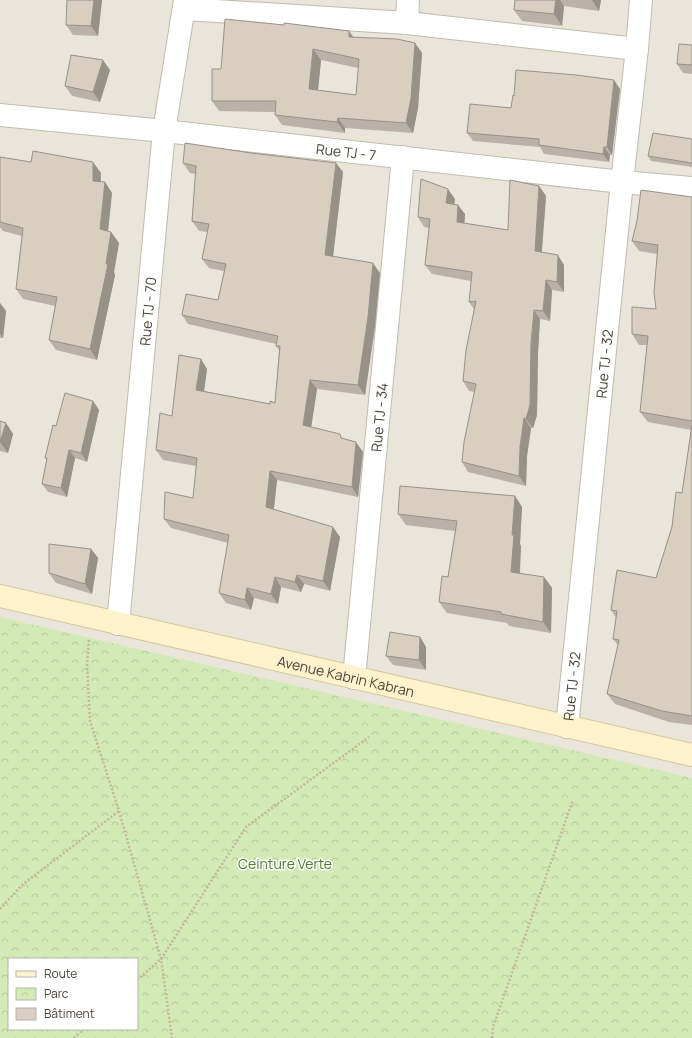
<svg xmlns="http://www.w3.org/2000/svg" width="692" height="1038" font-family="Manrope,sans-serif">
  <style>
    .residential { fill: #eae5da }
    .park { fill: url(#park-crowns); fill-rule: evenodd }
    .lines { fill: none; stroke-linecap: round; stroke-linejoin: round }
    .street-casing { stroke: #c2bbae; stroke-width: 24 }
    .secondary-casing { stroke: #d6c79b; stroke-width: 24 }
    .path { stroke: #c4b79f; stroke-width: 2.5; stroke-dasharray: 2 2; stroke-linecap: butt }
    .street { stroke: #fff; stroke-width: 22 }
    .secondary { stroke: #fff3cd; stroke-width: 22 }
    .wall { fill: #bab2a6; fill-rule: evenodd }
    .shaded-wall { fill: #979187 }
    .building { fill: #d8cfc1; stroke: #979187; fill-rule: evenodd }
    .labels { text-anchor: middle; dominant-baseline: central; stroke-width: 3; stroke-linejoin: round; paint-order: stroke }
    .street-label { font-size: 14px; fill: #4b4439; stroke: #fff }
    .park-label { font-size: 14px; fill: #4a7f2a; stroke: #fff }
  </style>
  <defs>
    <pattern id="park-crowns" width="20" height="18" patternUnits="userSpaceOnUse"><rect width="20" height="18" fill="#d2eab5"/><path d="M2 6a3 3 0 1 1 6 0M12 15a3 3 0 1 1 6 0" fill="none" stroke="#b6ca9c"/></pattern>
  </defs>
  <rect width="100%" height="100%" fill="#f6f3ec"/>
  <polygon class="residential" points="0,0 692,0 692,780 0,617"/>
  <path class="park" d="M0,617L692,778V1038H0ZM9,959H137V1029H9Z"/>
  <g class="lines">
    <defs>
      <g id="street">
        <polyline points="184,9 407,23 637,49"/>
        <polyline points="407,23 408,0"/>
        <path id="s1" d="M0,115L164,131L622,182L692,188"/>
        <path id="s2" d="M118,624L164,131L185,0"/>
        <path id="s3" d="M354,678L403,157"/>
        <path id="s4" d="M567,727L622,182L637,49L641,0"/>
      </g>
      <g id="secondary">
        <path id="s5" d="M0,596L692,755"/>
      </g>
    </defs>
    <use href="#street" class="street-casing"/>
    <use href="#secondary" class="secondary-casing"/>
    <g class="path">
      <polyline points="89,640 87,664 90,721 119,811 161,959 172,1038"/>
      <polyline points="0,909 22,885 119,811"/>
      <polyline points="137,980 161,959 246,827 369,737"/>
      <polyline points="74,1038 84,1029"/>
      <polyline points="492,1038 493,1027 573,800"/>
    </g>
    <use href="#street" class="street"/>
    <use href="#secondary" class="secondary"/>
  </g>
  <g class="wall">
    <polygon points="67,0 102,0 98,36 73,35 66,25"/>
    <polygon points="515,0 601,0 599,11 564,6 562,26 522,21 514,10"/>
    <path d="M354,38L415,43L422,53L418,108L413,133L345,128V133L282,125L275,115V112L219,111L212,101L221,69ZM321,60L358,68L356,95L318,90Z"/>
    <polygon points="692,45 692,74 683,73 677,64"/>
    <polygon points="110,70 100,102 72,96 65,86"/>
    <polygon points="620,89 612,155 610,155 609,162 544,154 540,147 473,141 467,133"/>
    <polygon points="692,139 692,167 651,161 648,156"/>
    <polygon points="183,163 343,172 333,256 380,273 375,326 365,395 317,389 311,427 343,438 363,452 358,497 277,480 274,509 340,537 330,591 304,584 301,592 281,587 278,604 254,598 251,610 226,603 219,593 228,543 171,528 164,519 193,498 196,466 163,460 156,450 172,416 207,369 204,391 270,404 275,403 279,350 276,346 276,344 188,324 182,315 218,300 224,271 209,268 202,259 208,232 199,231 192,221 196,174 190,173"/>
    <polygon points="101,173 101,182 105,182 112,193 108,231 111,232 119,243 114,272 115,275 97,360 56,350 49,340 55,306 23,299 16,289 22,236 3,231 0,227 0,222"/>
    <polygon points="539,186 546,196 542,252 564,265 564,292 552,290 550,321 540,319 538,353 537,415 533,428 531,428 527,456 526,486 468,472 462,462 475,392 469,391 463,381 474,309 469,302 471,281 432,274 425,265 429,228 424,227 418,217 455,199 454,204 465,214 464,223 508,230"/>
    <polygon points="692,197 692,725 669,722 615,704 607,694 618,645 613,639 616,618 611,610 656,578 682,493 691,430 648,422 640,412 647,345 639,345 632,334 656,309 657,254 639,251 632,241"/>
    <polygon points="0,303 6,311 3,338 0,338"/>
    <polygon points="93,401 99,410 87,462 75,458 67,497 48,492 42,484 47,460 45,458 56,426"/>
    <polygon points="0,421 6,423 13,434 8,453 0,451"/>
    <polygon points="515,496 522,507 520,544 521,546 520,574 544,577 552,588 551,633 509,626 507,623 447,613 439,602 448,577 455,531 406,525 398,514"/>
    <polygon points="91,549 98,558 92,594 56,583 49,573"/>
    <polygon points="420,637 426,647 426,670 393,665 386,656"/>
  </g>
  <g class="shaded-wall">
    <polygon points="94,0 102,0 98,36 91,26"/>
    <polygon points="556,0 560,0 564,6 562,26 554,14"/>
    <polygon points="592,0 601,0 599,11"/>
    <polygon points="349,31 356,41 349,37"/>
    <polygon points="415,43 422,53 418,108 413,133 406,123"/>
    <polygon points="313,49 321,60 317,100 309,89"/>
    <polygon points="103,60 110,70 100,102 93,92"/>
    <polygon points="614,80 620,89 612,155 607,147"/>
    <polygon points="338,118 345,128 345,133 337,122"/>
    <polygon points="604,147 610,155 609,162 603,154"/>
    <polygon points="93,162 101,173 100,192 93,181"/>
    <polygon points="336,163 343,172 332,265 325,255"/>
    <polygon points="105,182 112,193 107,240 100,229"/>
    <polygon points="539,186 546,196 541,260 535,251"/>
    <polygon points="448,189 455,199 453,213 446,203"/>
    <polygon points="458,205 465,214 464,232 457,222"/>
    <polygon points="111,232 119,243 114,272 115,275 97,360 90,349 106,264"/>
    <polygon points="558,255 564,265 564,292 557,282"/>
    <polygon points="373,263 380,273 375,326 365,395 358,385"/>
    <polygon points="546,280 552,290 550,321 543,311"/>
    <polygon points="0,303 6,311 3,338 0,334"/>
    <polygon points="534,310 540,319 538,353 537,415 533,428 526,419"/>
    <polygon points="201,359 207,369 203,399 196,390"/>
    <polygon points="310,380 317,389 310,435 303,425"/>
    <polygon points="93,401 99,410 87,462 81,453"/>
    <polygon points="524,418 531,428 527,456 526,486 519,476 520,447"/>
    <polygon points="6,423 13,434 8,453 0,442"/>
    <polygon points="356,442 363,452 358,497 352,487"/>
    <polygon points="69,450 75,458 67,497 61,488"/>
    <polygon points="270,471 277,480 273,516 266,507"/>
    <polygon points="515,496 522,507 520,544 521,546 519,583 511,572 512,535"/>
    <polygon points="333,527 340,537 330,591 323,581"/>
    <polygon points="91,549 98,558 92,594 85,584"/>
    <polygon points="297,575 304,584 301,592 295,582"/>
    <polygon points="275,577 281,587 278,604 271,594"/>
    <polygon points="544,577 552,588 551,633 543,622"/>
    <polygon points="247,588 254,598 251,610 245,600"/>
    <polygon points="420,637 426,647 426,670 419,660"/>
  </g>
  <g class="building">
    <polygon points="67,0 94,0 91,26 66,25"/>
    <polygon points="515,0 556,0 554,14 514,10"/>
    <path d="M225,19L284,25V23L349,31V37L397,39L415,43L411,98L406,123L338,118L337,122L275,115L276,101H212V69H221ZM313,49L359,59L356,95L309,89Z"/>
    <polygon points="679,44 692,45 692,65 677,64"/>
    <polygon points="71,55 103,60 93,92 65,86"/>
    <polygon points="516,70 576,75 614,80 607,147 604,147 603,154 539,145 539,139 467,133 470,104 511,108 513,95 514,96"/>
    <polygon points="653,133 692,139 692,163 648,156"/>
    <polygon points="185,143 251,153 336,163 325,255 373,263 368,317 358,385 310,380 303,425 340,434 341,438 356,442 352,487 270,471 266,507 333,527 323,581 297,575 295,582 275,577 271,594 247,588 245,600 219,593 229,535 164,519 165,492 193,498 197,458 156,450 160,413 172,416 179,355 201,359 196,390 270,404 270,401 275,403 280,346 276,346 278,336 182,315 186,294 218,300 226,264 202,259 209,224 192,221 196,166 183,163"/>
    <polygon points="33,151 93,162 93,181 105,182 100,229 111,232 106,264 108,264 90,349 49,340 57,297 16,289 23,228 0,222 0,157 31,162"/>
    <polygon points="421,179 448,189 446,203 458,205 457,222 508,230 510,180 539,186 535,251 558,255 557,282 546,280 543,311 534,310 531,343 530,405 526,419 524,418 520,447 519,476 462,462 464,442 476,384 463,381 466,350 476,301 469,302 472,272 425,265 430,219 418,217"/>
    <polygon points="641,190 692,197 692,421 640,412 648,336 632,334 632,307 656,309 654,292 658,245 632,241 637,221"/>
    <polygon points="65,393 93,401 81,453 69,450 61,488 42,484 47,458 45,458 53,425 56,426"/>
    <polygon points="0,421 6,423 0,442"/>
    <polygon points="692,425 692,716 662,711 607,694 619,640 613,639 617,611 611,610 617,570 656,578 672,527 676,492 682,493"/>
    <polygon points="400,486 515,496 512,535 514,535 511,572 544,577 543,622 501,614 501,612 439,602 442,576 448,577 457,521 398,514"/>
    <polygon points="49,544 91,549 85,584 49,573"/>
    <polygon points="390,632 420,637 419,660 386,656"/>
  </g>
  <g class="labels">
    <g class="street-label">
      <text stroke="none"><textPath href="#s1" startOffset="348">Rue TJ - 7</textPath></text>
      <text stroke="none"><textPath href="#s2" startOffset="314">Rue TJ - 70</textPath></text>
      <text stroke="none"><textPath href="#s4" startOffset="365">Rue TJ - 32</textPath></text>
      <text stroke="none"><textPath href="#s3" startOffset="262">Rue TJ - 34</textPath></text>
      <text stroke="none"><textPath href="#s5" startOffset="355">Avenue Kabrin Kabran</textPath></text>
      <text stroke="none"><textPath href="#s4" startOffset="41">Rue TJ - 32</textPath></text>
    </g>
    <g class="park-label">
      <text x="285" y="863">Ceinture Verte</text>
    </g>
  </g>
  <rect x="8" y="958" width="130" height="72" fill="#ffffff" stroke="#b7b4b0"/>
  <rect x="16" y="971" width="20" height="6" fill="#fff3cd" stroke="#b7b4b0"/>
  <text x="44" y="978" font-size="12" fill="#4b4439">Route</text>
  <rect x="16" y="988" width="20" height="12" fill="url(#park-crowns)" stroke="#b7b4b0"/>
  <text x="44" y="998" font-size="12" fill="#4b4439">Parc</text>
  <rect x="16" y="1008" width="20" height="12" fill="#d8cfc1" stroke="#b7b4b0"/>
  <text x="44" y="1018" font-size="12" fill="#4b4439">Bâtiment</text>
</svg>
